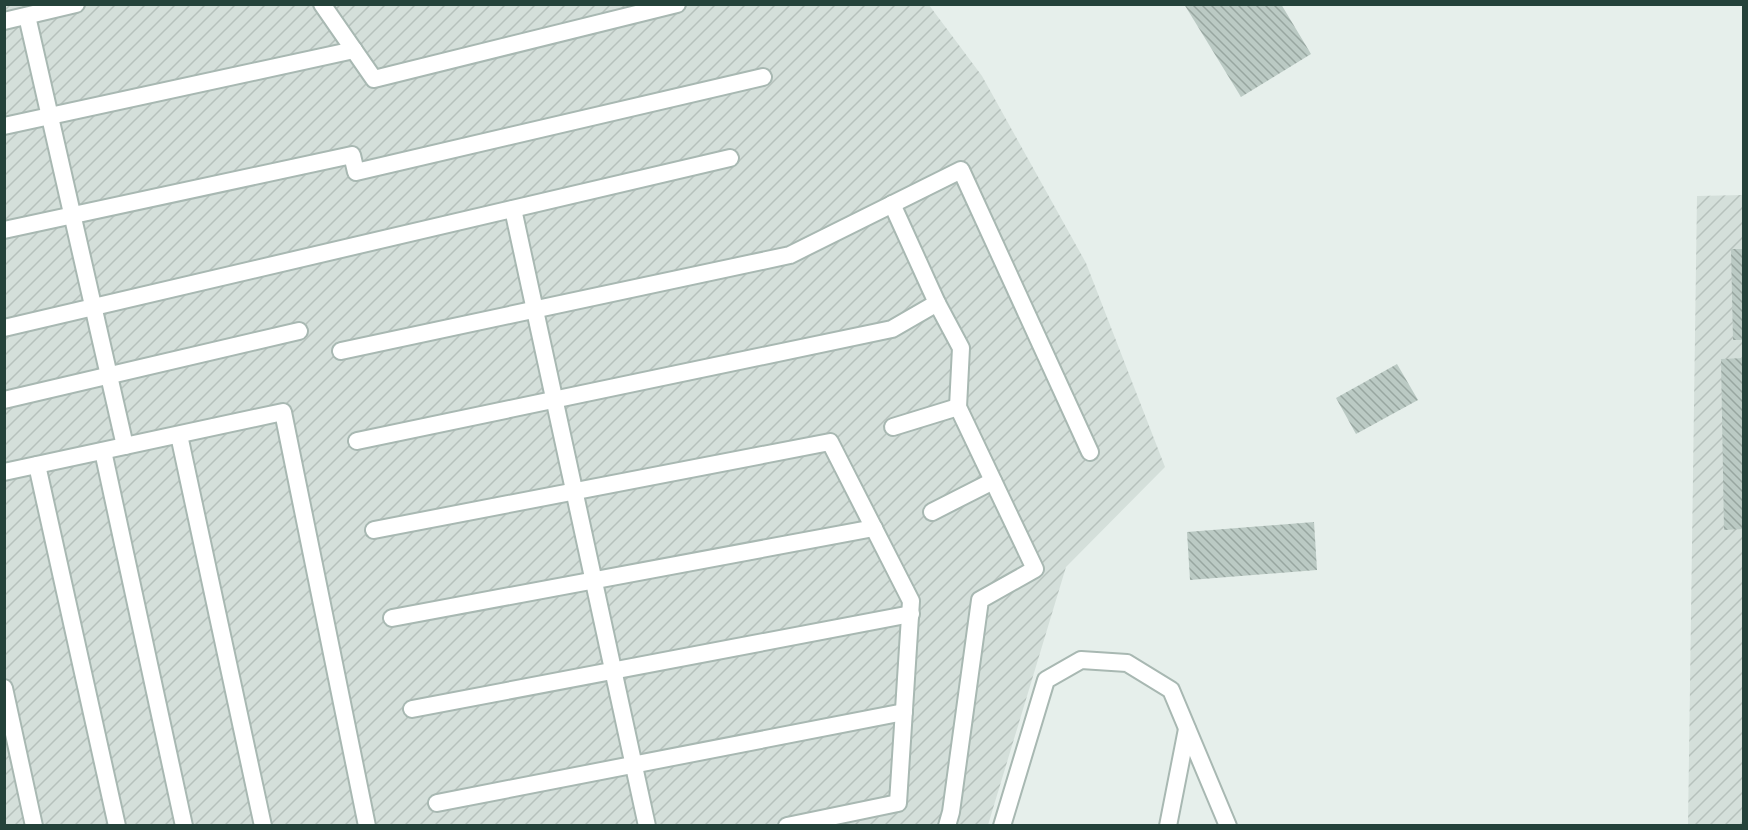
<svg xmlns="http://www.w3.org/2000/svg" width="1748" height="830" font-family="'Noto Sans',sans-serif">
  <style>
    .industrial { fill: url(#industrial-furrows) }
    .building { fill: url(#building-back-hatch) }
    .lines { fill: none; stroke-linecap: round; stroke-linejoin: round }
    .service-casing { stroke: #a8b8b2; stroke-width: 20 }
    .service { stroke: #fff; stroke-width: 16 }
  </style>
  <defs>
    <pattern id="industrial-furrows" width="10" height="10" patternUnits="userSpaceOnUse" patternTransform="scale(1.5)"><rect width="10" height="10" fill="#d4dfda"/><path d="M-1 1l2-2M0 10L10 0M9 11l2-2" fill="none" stroke="#b6c1bc"/></pattern>
    <pattern id="building-back-hatch" width="6" height="6" patternUnits="userSpaceOnUse" patternTransform="scale(1.5)"><rect width="6" height="6" fill="#bbcac4"/><path d="M-1 5l2 2M0 0l6 6M5-1l2 2" fill="none" stroke="#98a6a0"/></pattern>
  </defs>
  <rect width="100%" height="100%" fill="#e6efeb"/>
  <g class="industrial">
    <polygon points="5,5 929,5 982,76 1086,263 1165,467 1066,567 988,825 5,826"/>
    <polygon points="1743,195 1743,825 1688,826 1697,196"/>
  </g>
  <g class="building">
    <polygon points="1184,4 1281,4 1311,54 1241,97"/>
    <polygon points="1731,249 1744,249 1744,340 1733,340"/>
    <polygon points="1744,358 1744,529 1724,530 1721,359"/>
    <polygon points="1397,364 1418,400 1356,434 1336,398"/>
    <polygon points="1314,522 1317,570 1190,580 1187,532"/>
  </g>
  <g class="lines">
    <defs>
      <g id="service">
        <polyline points="322,4 374,79 677,4"/>
        <polyline points="27,16 125,446"/>
        <polyline points="4,21 76,4"/>
        <polyline points="4,126 354,50"/>
        <polyline points="892,204 937,303 961,348 958,407 1035,569 980,600 951,812 947,826"/>
        <polyline points="513,209 647,826"/>
        <polyline points="4,230 352,155 356,172 763,77"/>
        <polyline points="4,328 730,158"/>
        <polyline points="341,351 790,255 961,170 1090,452"/>
        <polyline points="4,400 299,331"/>
        <polyline points="893,427 958,407"/>
        <polyline points="179,435 263,826"/>
        <polyline points="357,441 892,329 937,303"/>
        <polyline points="103,451 184,826"/>
        <polyline points="37,465 117,826"/>
        <polyline points="4,472 283,412 367,826"/>
        <polyline points="932,512 993,481"/>
        <polyline points="374,530 830,442 911,601 898,803 787,826"/>
        <polyline points="392,618 874,528"/>
        <polyline points="4,688 34,826"/>
        <polyline points="412,709 911,614"/>
        <polyline points="437,803 904,712"/>
        <polyline points="1002,826 1046,680 1081,660 1127,663 1171,690 1228,826"/>
        <polyline points="1168,826 1187,729"/>
      </g>
    </defs>
    <use href="#service" class="service-casing"/>
    <use href="#service" class="service"/>
  </g>
  <rect width="1748" height="830" fill="none" stroke="#24423a" stroke-width="12"/>
</svg>
